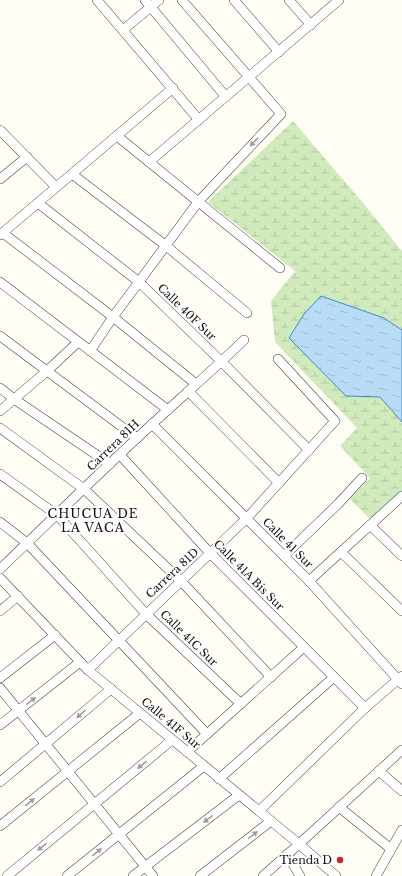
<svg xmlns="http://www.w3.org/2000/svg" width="402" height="876" font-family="'Libre Baskerville',serif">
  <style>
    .wetland { fill: url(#wetland-marsh) }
    .water { fill: url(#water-ripples); stroke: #3f8ccd }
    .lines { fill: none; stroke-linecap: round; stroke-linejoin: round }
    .minor-casing { stroke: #434343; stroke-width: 10 }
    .minor { stroke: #fff; stroke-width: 9 }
    .oneway { fill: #9f9f9f }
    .poi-dot { fill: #c12927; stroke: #fff; stroke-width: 1.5 }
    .labels { text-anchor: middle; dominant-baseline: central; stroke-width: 4; stroke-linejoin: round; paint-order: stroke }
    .street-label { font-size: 11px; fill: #101010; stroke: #fff }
    .poi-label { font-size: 11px; fill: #101010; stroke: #fff; text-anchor: end }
    .neighbourhood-label { font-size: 12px; letter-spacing: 1px; fill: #101010; stroke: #fff }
  </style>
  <defs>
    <pattern id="wetland-marsh" width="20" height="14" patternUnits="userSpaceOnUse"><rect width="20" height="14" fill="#d1eabc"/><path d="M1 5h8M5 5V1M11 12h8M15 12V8" fill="none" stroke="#b2c8a1"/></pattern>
    <pattern id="water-ripples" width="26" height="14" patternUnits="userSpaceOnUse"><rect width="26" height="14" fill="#b8dbf6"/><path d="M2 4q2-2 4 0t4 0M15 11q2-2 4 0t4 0" fill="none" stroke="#9dbbd2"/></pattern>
  </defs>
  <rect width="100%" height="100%" fill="#fffdf4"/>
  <polygon class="wetland" points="293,121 363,203 402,251 402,491 371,520 350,499 370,478 340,446 357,428 275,342 271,301 295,271 208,202"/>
  <polygon class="water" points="321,296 384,318 402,330 402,422 380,397 346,396 289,338 304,314"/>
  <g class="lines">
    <defs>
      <g id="minor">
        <polyline points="97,0 199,120"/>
        <polyline points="145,0 226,97"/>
        <polyline points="234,0 279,52"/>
        <polyline points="289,0 311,25"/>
        <polyline points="123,30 159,0"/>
        <polyline points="0,130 56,187"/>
        <polyline points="117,136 280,268"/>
        <polyline points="149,162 339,0"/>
        <polyline points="72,174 165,245 247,313"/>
        <polyline points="0,179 27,157"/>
        <polyline points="38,203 139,282 222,362 309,450"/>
        <polyline points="3,233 113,317 196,384"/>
        <polyline points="0,235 173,88"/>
        <polyline points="0,282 168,410"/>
        <polyline points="0,336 137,438"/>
        <polyline points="90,351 113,317 198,202 281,114 182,0"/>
        <polyline points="0,388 14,399 110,464"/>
        <polyline points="188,391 279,483"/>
        <polyline points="0,411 47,371 78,342"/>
        <polyline points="152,424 309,581 402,684"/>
        <polyline points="0,428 84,489 181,581 271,677"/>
        <polyline points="120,455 210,553 365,708"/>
        <polyline points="0,474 57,515 146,614 241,704"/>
        <polyline points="0,522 27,543 207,734"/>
        <polyline points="370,525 402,556"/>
        <polyline points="341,552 402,611"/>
        <polyline points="284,556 338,504 362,478"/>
        <path d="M0,569C45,526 90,482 136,439C171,406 209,374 244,340"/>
        <polyline points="0,578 88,670 299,844 336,876"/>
        <polyline points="309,581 402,496"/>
        <polyline points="0,611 18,596"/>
        <polyline points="88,670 247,518 335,421 278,359"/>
        <polyline points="0,678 55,635"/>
        <polyline points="0,688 153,876"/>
        <polyline points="0,725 80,662"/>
        <polyline points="187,752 304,647"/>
        <polyline points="379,771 402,791"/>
        <polyline points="219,779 334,677"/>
        <polyline points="0,782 111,689"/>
        <polyline points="339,807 391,849"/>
        <polyline points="259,811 365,708 402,676"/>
        <polyline points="0,826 140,713"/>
        <polyline points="287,854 300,876"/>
        <polyline points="7,876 172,740"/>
        <polyline points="67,876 204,766"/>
        <polyline points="133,876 239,795"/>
        <polyline points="200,876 271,821"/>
        <polyline points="263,876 299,844 402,750"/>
        <polyline points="376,876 402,830"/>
      </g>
    </defs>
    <use href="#minor" class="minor-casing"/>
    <use href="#minor" class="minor"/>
  </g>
  <defs><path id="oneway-solid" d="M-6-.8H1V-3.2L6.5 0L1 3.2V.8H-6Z"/></defs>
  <g class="oneway">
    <use href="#oneway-solid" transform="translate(254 142) rotate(134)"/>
    <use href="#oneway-solid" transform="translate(31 701) rotate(-38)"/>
    <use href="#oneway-solid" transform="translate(81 714) rotate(140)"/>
    <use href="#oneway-solid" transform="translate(142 765) rotate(141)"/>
    <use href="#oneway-solid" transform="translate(30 802) rotate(-39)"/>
    <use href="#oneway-solid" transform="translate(208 819) rotate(142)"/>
    <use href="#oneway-solid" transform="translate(253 835) rotate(-38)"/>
    <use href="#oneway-solid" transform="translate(42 847) rotate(141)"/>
    <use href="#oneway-solid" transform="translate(97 852) rotate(-39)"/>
  </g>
  <circle class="poi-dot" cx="340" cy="860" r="4"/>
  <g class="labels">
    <g class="street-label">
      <text transform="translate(187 312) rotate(44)">Calle 40F Sur</text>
      <text transform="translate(113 445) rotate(-44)">Carrera 81H</text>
      <text transform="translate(288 543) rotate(45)">Calle 41 Sur</text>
      <text transform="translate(172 573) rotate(-43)">Carrera 81D</text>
      <text transform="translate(249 575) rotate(45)">Calle 41A Bis Sur</text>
      <text transform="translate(189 638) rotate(44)">Calle 41C Sur</text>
      <text transform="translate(171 723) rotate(40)">Calle 41F Sur</text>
    </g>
    <g class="poi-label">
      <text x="332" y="860">Tienda D</text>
    </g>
    <g class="neighbourhood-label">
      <text x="93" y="513">CHUCUA DE<tspan x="93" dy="14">LA VACA</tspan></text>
    </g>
  </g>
</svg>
